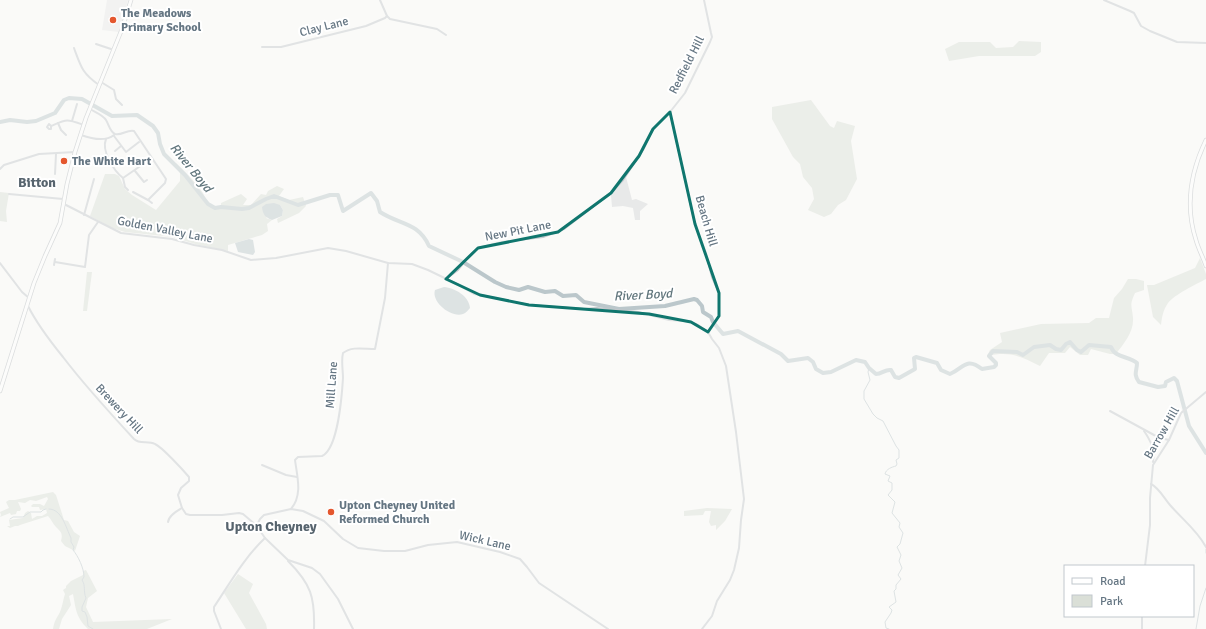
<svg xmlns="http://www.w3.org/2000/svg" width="1206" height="629" font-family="Signika,sans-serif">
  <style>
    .built { fill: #e8e9e9 }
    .green { fill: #dadfd7 }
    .water { fill: #bbc7cb }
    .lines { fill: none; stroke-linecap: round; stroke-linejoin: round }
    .stream { stroke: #bbc7cb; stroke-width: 1 }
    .river { stroke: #bbc7cb; stroke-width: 4 }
    .primary-casing { stroke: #b5babe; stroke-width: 4.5 }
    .minor { stroke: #c3c8cc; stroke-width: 2 }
    .primary { stroke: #fff; stroke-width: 3 }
    .marked { fill: none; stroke: #0f766e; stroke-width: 3; stroke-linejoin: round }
    .poi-dot { fill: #e4572e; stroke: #fff; stroke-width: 1.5 }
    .labels { text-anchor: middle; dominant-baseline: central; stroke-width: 4; stroke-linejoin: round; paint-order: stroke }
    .poi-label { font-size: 12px; font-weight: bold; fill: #657683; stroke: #fff; text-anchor: start }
    .street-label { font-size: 12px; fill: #657683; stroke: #fff }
    .water-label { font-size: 13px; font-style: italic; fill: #60757c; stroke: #fff }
    .quarter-label { font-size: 14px; font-weight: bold; fill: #57646e; stroke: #fff }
  </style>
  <rect width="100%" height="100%" fill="#fafaf8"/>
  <g class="built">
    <polygon points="107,0 128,0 119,32 102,30"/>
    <polygon points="626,177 632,200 636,199 648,204 640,211 640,220 635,220 633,208 623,206 612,207 611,195"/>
  </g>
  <g class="green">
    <polygon points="1019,41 1041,42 1041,52 1035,56 979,56 949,61 945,49 959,42 990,42 996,48 1013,47"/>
    <polygon points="811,100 830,126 834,128 837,121 855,126 851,141 857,179 846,200 838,205 831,214 824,217 808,210 814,199 812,188 803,177 800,164 793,157 772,119 772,107"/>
    <path d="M176,163C188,175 203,188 208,204L215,208L221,207V203L241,194L247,199L243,205H251L261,194L266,195L268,191L277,186L284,189L279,196L289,200L303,197L306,206L299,213L278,223L277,219L282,216L283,210L280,205L266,218L272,220L267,224L268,231L262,235L228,245V251L195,244L173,237L125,232L112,228L90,216L105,174H115L119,176L125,189L132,195L156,210L180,181V173L175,164Z"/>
    <polygon points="0,192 9,193 6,211 7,222 0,221"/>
    <path d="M1200,258L1206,274V279C1196,284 1174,295 1168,303C1163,310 1162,317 1161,325L1153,317L1147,285H1154L1195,268Z"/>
    <polygon points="87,272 92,272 87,311 83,311"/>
    <path d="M1128,279H1136L1144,281V290L1135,293C1129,306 1132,305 1133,318C1134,332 1124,343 1116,354H1110L1091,349L1088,355H1080L1070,347L1065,353H1049L1040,366C1020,356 1010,351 987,356L990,350L1002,342L1000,333L1041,324L1089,323L1096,318H1109L1114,298L1122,289Z"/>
    <path d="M53,492L56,495L64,520L68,521L74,532L80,536L75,551L65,546L61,541C63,533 61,532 56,527C53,524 51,519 48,516L20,525L18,526H15L10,528L7,526H10L9,520L23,518L25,513L28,511L31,513L32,519L37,516H42L47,513L46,509L40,510L39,507H32L31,506L33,504H40L44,506L48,499L47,497L36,501L30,500L25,503L18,502L21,509L20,511H17L16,514L11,515L10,513L0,517L1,515L0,512L9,508L6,502L9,500H15Z"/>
    <polygon points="707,508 732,509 725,521 716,530 716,525 711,526 709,522 711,511 705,511 703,515 684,516 684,511"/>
    <path d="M86,570L97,591L88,598L86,607L93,622L172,619L147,629H88C76,617 76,610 73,594L69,596L71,605L62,619L59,629H53C54,622 56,619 59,614C62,609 63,600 65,594L63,590L66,588V586L71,581L83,575V571Z"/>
    <polygon points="238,574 253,584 249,593 266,624 267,629 246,629 224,593"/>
  </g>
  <g class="water">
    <path d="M274,203L280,205L283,210L282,216L272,220C265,217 263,215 262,207L266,204Z"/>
    <polygon points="249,239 253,240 255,252 253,255 238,252 235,243"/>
    <path d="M444,287C455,288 469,296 470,308C468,310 466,313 463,314C451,318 431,302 435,290Z"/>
  </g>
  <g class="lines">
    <g class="stream">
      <path d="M869,368L868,372L870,380L864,391V399L873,414L877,418L883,421L896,446L899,450V458L896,460L897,464L896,466C892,467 886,469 885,474L890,476L888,481L892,483V490L888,495L895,502L892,513L900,523L899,527L903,533L900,544L897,547L901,555L899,561L902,568L898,575L901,579L896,585V589L894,591L896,602L889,607L892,610L891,613L885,622L886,628L889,629"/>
      <path d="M49,509C62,509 66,528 71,538V542L74,547L73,550C78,556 84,568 84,577L82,580C86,586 83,591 86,598L82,607V611L85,612L87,617L88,626L93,629"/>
      <polyline points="10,519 13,517 23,517 30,512 41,512 43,510 46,509"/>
      <polyline points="1206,549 1206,553"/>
      <polyline points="1196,629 1200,606 1206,588"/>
    </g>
    <path class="river" d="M0,122L10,120L27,122L36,121L55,113L64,100L69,98L82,99L112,116L137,115L153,126L158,133L160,144L164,154L185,175L208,204L215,208L221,207L242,209L249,208L266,199L274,196L298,205L330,195H338L343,211L371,193L377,201L380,212C400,225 418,222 429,246L463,262L495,282L506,287L519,290L528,287L545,292L555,291L563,296L576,295L584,302L619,309L665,306L694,299L697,300L702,306L703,312L711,317L713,322L723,334L738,331L781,354L788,361L808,358L813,362L816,369L823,373L831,372L856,360L865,362L869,368L876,374C882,374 885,369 891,370L895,377L899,378L915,369L914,358L916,357L937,363L941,370L950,374C963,369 966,356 982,369L994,367L996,365V363L989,356L993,351L1017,352L1023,355L1034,347L1050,345L1056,349L1061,350L1066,344L1070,342L1077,350L1081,352L1089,345L1111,347C1115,358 1129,356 1137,363C1137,371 1133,374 1139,382L1158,387L1165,386L1166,382L1174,378L1177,381L1189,426L1206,453"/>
    <defs>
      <g id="primary">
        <path d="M1206,140C1191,171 1185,206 1196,240C1198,248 1203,257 1206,266"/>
        <polyline points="0,391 34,283 45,256 60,223 67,184 75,152 86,118 122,29 131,0"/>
      </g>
    </defs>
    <use href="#primary" class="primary-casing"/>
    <g class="minor">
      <polyline points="380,0 387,16 390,19 437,29 446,35"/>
      <polyline points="1104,0 1130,11 1134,13 1141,26 1150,31 1177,42 1206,43"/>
      <polyline points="96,44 114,50"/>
      <polyline points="262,47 281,47 366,26 385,18 387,16"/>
      <path d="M74,48C81,67 82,73 99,85"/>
      <polyline points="101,82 114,90 116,99 122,105"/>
      <path d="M90,109C95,112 103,115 106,120C109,125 110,132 115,134C121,136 128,129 134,131L166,179L165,183L148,200L133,192"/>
      <polyline points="670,112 695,224 706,253 712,277 719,293 719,316 708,332"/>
      <polyline points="72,121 77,104"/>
      <polyline points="58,123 61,130 66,135"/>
      <path d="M51,126L49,124L47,127L49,129H51V126C68,119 66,119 84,125"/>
      <path d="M81,135C92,139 105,142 114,135"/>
      <polyline points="114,136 126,152 139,142"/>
      <path d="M106,139C101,151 114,171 123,178"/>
      <polyline points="115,151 121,146"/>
      <polyline points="0,169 4,165 39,154 75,152"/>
      <polyline points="135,171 144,182 147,180"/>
      <polyline points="55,174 56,154"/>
      <polyline points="123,178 152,158"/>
      <polyline points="123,178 125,187 128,190"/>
      <polyline points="9,194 63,199"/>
      <polyline points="148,200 152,203"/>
      <polyline points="63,205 66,205 121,233 172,239 194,245 222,250 251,260 276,258 328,248 346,251 388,263 412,264 428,270 459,285 474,294 480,295 529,305 584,309 597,308 638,312 669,320 684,321 691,322 698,325 708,332"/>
      <polyline points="84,215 94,179"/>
      <polyline points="55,262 85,267 89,235 98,222"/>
      <polyline points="0,263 22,292 29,298"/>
      <polyline points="54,265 55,259"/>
      <polyline points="446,279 458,270 470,255 478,248 502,242 543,237 564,229 611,193 623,180 643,150 653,129 670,112 685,93 710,42 712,37 711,33 704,0"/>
      <path d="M28,306C37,324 50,341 63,357C85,386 109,412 134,439C140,445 148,440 155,444C162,447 183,470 189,477V481L181,488L178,495L182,508L186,514L190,515H222L239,513L243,514L256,525L265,538L288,560L312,568L320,574L338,599L353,629"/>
      <polyline points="1110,411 1154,435 1160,438 1169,440"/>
      <path d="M1144,431C1151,441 1155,450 1153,462"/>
      <polyline points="262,465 286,475 297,477"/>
      <path d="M1151,484C1159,488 1164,498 1170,505C1182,519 1197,530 1206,547"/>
      <path d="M291,509C303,495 297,476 295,460L298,457L322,456C338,449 342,394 343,378C343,370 341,361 343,353C352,346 364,349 375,349L385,298L388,263"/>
      <path d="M168,522C169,515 177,511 182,508"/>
      <polyline points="257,525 260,519 264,515 291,509 303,511 324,521 343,539 358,548 384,551 405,551 428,545 457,542 500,552 520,559 527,567 539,583 608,629"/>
      <path d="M288,561C311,584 315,597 314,629"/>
      <polyline points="1145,566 1150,525 1150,498 1153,465 1169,440 1181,413 1206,392"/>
      <path d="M221,629L214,611V607C230,583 244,558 265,538"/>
      <polyline points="702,629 712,616 717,601 730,580 734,570 739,548 741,520 744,499 736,432 726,366 719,348 712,339 708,332"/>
      <polyline points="1142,629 1142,616"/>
    </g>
    <use href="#primary" class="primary"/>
  </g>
  <path d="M0 0H1206V629H0ZM670,112L695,224L719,293V316L708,332L691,322L649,314L529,305L480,295L446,279L478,248L558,232L611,193L639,156L653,129Z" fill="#fafaf8" fill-opacity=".55" fill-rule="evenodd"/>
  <path class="marked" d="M670,112L695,224L719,293V316L708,332L691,322L649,314L529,305L480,295L446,279L478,248L558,232L611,193L639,156L653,129Z"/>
  <g class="poi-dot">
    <circle cx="113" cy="20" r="4"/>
    <circle cx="64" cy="161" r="4"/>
    <circle cx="331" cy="512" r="4"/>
  </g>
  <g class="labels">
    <g class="poi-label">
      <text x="121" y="13">The Meadows<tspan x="121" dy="14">Primary School</tspan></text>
      <text x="72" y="161">The White Hart</text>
      <text x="339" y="505">Upton Cheyney United<tspan x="339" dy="14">Reformed Church</tspan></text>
    </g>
    <g class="street-label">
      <text transform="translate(324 27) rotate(-14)">Clay Lane</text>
      <text transform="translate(687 65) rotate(-63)">Redfield Hill</text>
      <text transform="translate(706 221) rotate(74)">Beach Hill</text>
      <text transform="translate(165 230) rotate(11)">Golden Valley Lane</text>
      <text transform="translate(518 231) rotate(-11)">New Pit Lane</text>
      <text transform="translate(332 385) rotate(-86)">Mill Lane</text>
      <text transform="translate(119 409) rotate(47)">Brewery Hill</text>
      <text transform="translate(1162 433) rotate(-60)">Barrow Hill</text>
      <text transform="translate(485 541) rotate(13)">Wick Lane</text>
    </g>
    <g class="water-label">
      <text transform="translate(191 168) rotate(51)">River Boyd</text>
      <text transform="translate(643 295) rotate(-3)">River Boyd</text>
    </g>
    <g class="quarter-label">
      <text x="37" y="182">Bitton</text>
      <text x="271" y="526">Upton Cheyney</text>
    </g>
  </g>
  <rect x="1064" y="565" width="130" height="52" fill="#ffffff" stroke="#c1c8cd"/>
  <rect x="1072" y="578" width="20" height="6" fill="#ffffff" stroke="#c1c8cd"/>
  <text x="1100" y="585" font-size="12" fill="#657683">Road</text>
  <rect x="1072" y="595" width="20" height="12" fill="#dadfd7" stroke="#c1c8cd"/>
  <text x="1100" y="605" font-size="12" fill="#657683">Park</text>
</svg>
